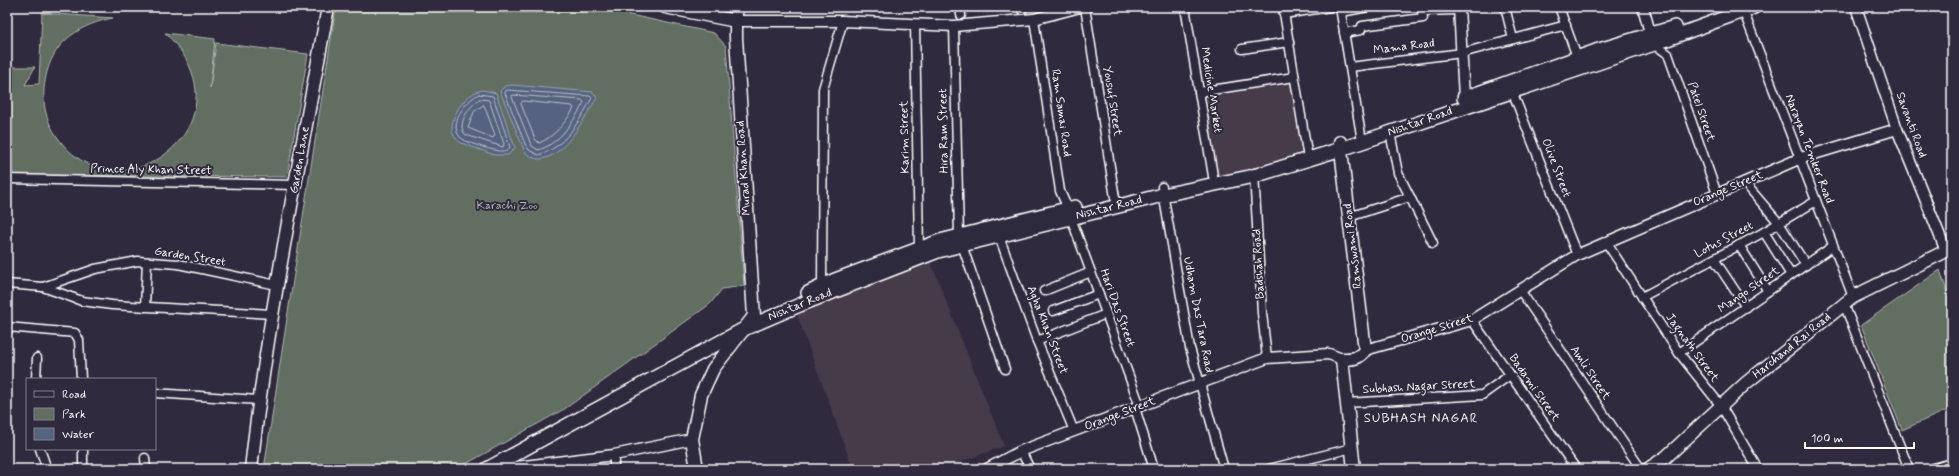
<svg xmlns="http://www.w3.org/2000/svg" width="1959" height="476" font-family="Mynerve,sans-serif">
  <style>
    .built { fill: #443b4a }
    .green { fill: #626e62; stroke: #b0b6b0 }
    .water { fill: #566480; stroke: #9aa2b3 }
    .lines { fill: none; stroke-linecap: round; stroke-linejoin: round }
    .shore { stroke: #bbc1cc; stroke-width: 1 }
    .minor-casing { stroke: #fff; stroke-width: 11 }
    .tertiary-casing { stroke: #fff; stroke-width: 13 }
    .secondary-casing { stroke: #fff; stroke-width: 15 }
    .primary-casing { stroke: #fff; stroke-width: 16 }
    .minor { stroke: #2f2a3d; stroke-width: 8 }
    .tertiary { stroke: #2f2a3d; stroke-width: 10 }
    .secondary { stroke: #2f2a3d; stroke-width: 12 }
    .primary { stroke: #2f2a3d; stroke-width: 13 }
    .labels { text-anchor: middle; dominant-baseline: central; stroke-width: 4; stroke-linejoin: round; paint-order: stroke }
    .street-label { font-size: 12px; fill: #fff; stroke: #2f2a3d }
    .park-label { font-size: 12px; fill: #b0b6b0; stroke: #2f2a3d }
    .neighbourhood-label { font-size: 13px; letter-spacing: 1px; fill: #fff; stroke: #2f2a3d }
  </style>
  <rect width="100%" height="100%" fill="#2f2a3d"/>
  <filter id="ink" filterUnits="userSpaceOnUse"><feTurbulence type="fractalNoise" baseFrequency=".025" numOctaves="2"/><feDisplacementMap in="SourceGraphic" scale="8" xChannelSelector="R" yChannelSelector="G"/><feConvolveMatrix kernelMatrix="1 2 1 2 8 2 1 2 1" color-interpolation-filters="sRGB"/></filter>
  <g filter="url(#ink)">
    <g class="built">
      <polygon points="1294,77 1307,152 1253,170 1213,176 1199,92"/>
      <polygon points="928,255 1004,446 941,469 853,469 794,307"/>
    </g>
    <g class="green">
      <path d="M336,7H593L714,33L726,46L744,286L722,289L710,304L566,408L457,469H264C287,315 312,161 336,7Z"/>
      <path d="M42,13L113,18C82,24 55,40 47,72C41,94 43,116 56,135C116,227 259,122 165,33L215,39L210,88L216,43L308,54L287,177L7,175V67H35L25,85L39,84Z"/>
      <polygon points="1940,270 1952,307 1952,408 1902,430 1861,325"/>
    </g>
    <g class="water">
      <path d="M511,85L593,92L597,98C585,116 564,159 539,159C533,159 529,155 525,152L500,91L505,86Z"/>
      <path d="M483,90L496,93L515,148L508,155H495L461,143C457,140 451,133 452,127C453,112 467,92 483,90Z"/>
    </g>
    <g class="lines">
      <g class="shore">
        <path d="M507,90L590,96L592,98C580,120 564,149 538,155L529,150L525,144L505,93Z"/>
        <path d="M479,94L493,96L510,147L507,151C499,153 465,143 460,137C448,124 466,100 479,94Z"/>
        <path d="M513,95L582,100L584,102C575,120 558,145 538,150L532,146L530,142L512,97Z"/>
        <path d="M480,99L489,100L504,144L503,147L466,135C455,125 470,105 480,99Z"/>
        <path d="M523,101L572,106L574,108C567,121 553,138 539,143L535,139L521,104Z"/>
        <polygon points="484,105 495,135 493,138 468,128 474,112"/>
      </g>
      <defs>
        <g id="minor">
          <polyline points="960,7 961,15"/>
          <polyline points="1085,7 1115,198"/>
          <polyline points="1185,7 1213,176"/>
          <polyline points="1283,7 1307,152"/>
          <polyline points="1340,7 1361,135"/>
          <polyline points="1505,7 1513,39"/>
          <polyline points="1559,7 1577,57"/>
          <polyline points="1022,10 1022,7"/>
          <polyline points="1743,10 1853,297"/>
          <polyline points="1341,12 1368,7"/>
          <polyline points="1284,14 1330,7"/>
          <polyline points="1034,19 1060,191 1068,209"/>
          <polyline points="915,24 919,249"/>
          <polyline points="954,26 959,236"/>
          <polyline points="1344,33 1361,30 1362,26 1423,18 1422,11 1459,10"/>
          <polyline points="1654,44 1668,54 1717,194"/>
          <polyline points="1242,49 1289,42"/>
          <polyline points="1350,67 1462,53 1566,25"/>
          <polyline points="1512,91 1577,255"/>
          <polyline points="1199,92 1294,77"/>
          <polyline points="1390,132 1398,173 1433,243"/>
          <polyline points="1254,173 1262,313 1267,358"/>
          <polyline points="7,179 295,185"/>
          <polyline points="1744,182 1779,223 1806,265"/>
          <polyline points="1162,187 1190,348 1224,469"/>
          <polyline points="1349,217 1410,197"/>
          <polyline points="1071,218 1140,406"/>
          <polyline points="1764,232 1791,275"/>
          <polyline points="999,236 1037,341 1074,431"/>
          <polyline points="1606,242 1679,353 1721,406 1758,469"/>
          <polyline points="962,245 1005,369"/>
          <polyline points="1739,245 1768,291"/>
          <polyline points="1714,259 1746,307"/>
          <polyline points="7,284 43,287 95,269 138,261 178,264 277,285"/>
          <polyline points="822,286 823,89 843,21"/>
          <polyline points="43,287 82,301 112,305 273,314"/>
          <polyline points="1520,290 1641,469"/>
          <polyline points="1044,291 1091,272"/>
          <polyline points="1642,297 1764,232 1816,201"/>
          <polyline points="1844,304 1909,469"/>
          <polyline points="145,307 147,262"/>
          <polyline points="1053,311 1099,294"/>
          <polyline points="1472,320 1576,469"/>
          <polyline points="7,327 75,333 79,340 81,379"/>
          <polyline points="1037,341 1106,314"/>
          <polyline points="1679,353 1833,246"/>
          <polyline points="36,379 37,358"/>
          <polyline points="155,393 258,400"/>
          <polyline points="1346,403 1482,395 1510,375"/>
          <polyline points="1135,408 1154,469"/>
          <polyline points="40,449 47,469"/>
          <polyline points="83,449 83,469"/>
          <polyline points="1021,451 1030,469"/>
          <polyline points="145,458 146,469"/>
          <polyline points="614,469 614,455"/>
          <polyline points="1269,469 1352,448"/>
          <polyline points="1930,469 1952,463"/>
        </g>
        <g id="tertiary">
          <polyline points="1459,7 1464,98"/>
          <polyline points="1643,7 1652,40"/>
          <polyline points="1856,7 1897,129 1946,251"/>
          <polyline points="736,21 843,21 954,26 1034,19 1080,7"/>
          <polyline points="1365,350 1472,320 1577,255 1801,158 1897,129"/>
          <polyline points="500,469 614,455 692,439"/>
          <polyline points="987,469 1021,451 1267,358 1329,354 1342,359"/>
        </g>
        <g id="secondary">
          <polyline points="665,7 736,21"/>
          <path d="M1340,142L1365,350C1359,359 1352,359 1342,359L1354,469"/>
          <path d="M251,469C268,314 300,160 328,7"/>
          <polyline points="697,469 692,439 701,395 713,369 754,316 736,38 736,7"/>
          <polyline points="1648,469 1666,457 1746,383 1853,297 1952,248"/>
        </g>
        <g id="primary">
          <polyline points="1464,98 1596,51 1675,27"/>
          <polyline points="808,293 835,280 940,241 1075,207"/>
          <polyline points="487,469 746,328 802,304 938,251 1163,195 1254,176 1341,149 1654,44 1754,7"/>
        </g>
      </defs>
      <use href="#minor" class="minor-casing"/>
      <use href="#tertiary" class="tertiary-casing"/>
      <use href="#secondary" class="secondary-casing"/>
      <use href="#primary" class="primary-casing"/>
      <use href="#minor" class="minor"/>
      <use href="#tertiary" class="tertiary"/>
      <use href="#secondary" class="secondary"/>
      <use href="#primary" class="primary"/>
    </g>
  </g>
  <g class="labels">
    <g class="street-label">
      <text transform="translate(1404 47) rotate(-7)">Mama Road</text>
      <text transform="translate(1211 90) rotate(81)">Medicine Market</text>
      <text transform="translate(1112 101) rotate(81)">Yousuf Street</text>
      <text transform="translate(1701 112) rotate(71)">Patel Street</text>
      <text transform="translate(1061 113) rotate(82)">Ram Samai Road</text>
      <text transform="translate(1420 122) rotate(-19)">Nishtar Road</text>
      <text transform="translate(1911 125) rotate(70)">Savanti Road</text>
      <text transform="translate(944 131) rotate(-91)">Hira Ram Street</text>
      <text transform="translate(905 137) rotate(-91)">Karim Street</text>
      <text transform="translate(1809 149) rotate(69)">Narayan Temker Road</text>
      <text transform="translate(300 160) rotate(-80)">Garden Lane</text>
      <text transform="translate(744 168) rotate(-94)">Murad Khan Road</text>
      <text transform="translate(1556 168) rotate(69)">Olive Street</text>
      <text transform="translate(151 170) rotate(1)">Prince Aly Khan Street</text>
      <text transform="translate(1728 189) rotate(-23)">Orange Street</text>
      <text transform="translate(1109 208) rotate(-14)">Nishtar Road</text>
      <text transform="translate(1724 240) rotate(-28)">Lotus Street</text>
      <text transform="translate(1353 246) rotate(-97)">Ramswami Road</text>
      <text transform="translate(190 257) rotate(9)">Garden Street</text>
      <text transform="translate(1259 264) rotate(-93)">Badshah Road</text>
      <text transform="translate(1749 290) rotate(-35)">Mango Street</text>
      <text transform="translate(800 305) rotate(-22)">Nishtar Road</text>
      <text transform="translate(1117 308) rotate(70)">Hari Das Street</text>
      <text transform="translate(1198 315) rotate(79)">Udham Das Tara Road</text>
      <text transform="translate(1437 329) rotate(-17)">Orange Street</text>
      <text transform="translate(1047 330) rotate(69)">Agha Khan Street</text>
      <text transform="translate(1792 346) rotate(-39)">Harchand Rai Road</text>
      <text transform="translate(1692 348) rotate(54)">Jagnath Street</text>
      <text transform="translate(1590 373) rotate(56)">Amli Street</text>
      <text transform="translate(1419 387) rotate(-3)">Subhash Nagar Street</text>
      <text transform="translate(1534 388) rotate(55)">Badami Street</text>
      <text transform="translate(1120 414) rotate(-21)">Orange Street</text>
    </g>
    <g class="park-label">
      <text x="507" y="206">Karachi Zoo</text>
    </g>
    <g class="neighbourhood-label">
      <text x="1421" y="418">SUBHASH NAGAR</text>
    </g>
  </g>
  <rect width="1959" height="476" fill="none" stroke="#2f2a3d" stroke-width="24"/>
  <rect x="12" y="12" width="1935" height="452" fill="none" stroke="#fff" stroke-width="1.5" filter="url(#ink)"/>
  <rect x="26" y="378" width="130" height="72" fill="#2f2a3d" stroke="#827f8b"/>
  <rect x="34" y="391" width="20" height="6" fill="#2f2a3d" stroke="#827f8b"/>
  <text x="62" y="398" font-size="12" fill="#ffffff">Road</text>
  <rect x="34" y="408" width="20" height="12" fill="#626e62" stroke="#827f8b"/>
  <text x="62" y="418" font-size="12" fill="#ffffff">Park</text>
  <rect x="34" y="428" width="20" height="12" fill="#566480" stroke="#827f8b"/>
  <text x="62" y="438" font-size="12" fill="#ffffff">Water</text>
  <path d="M1805 442v6h109v-6" fill="none" stroke="#ffffff" stroke-width="2"/>
  <text x="1811" y="442" font-size="12" fill="#ffffff" stroke="#2f2a3d" stroke-width="3" paint-order="stroke">100 m</text>
</svg>
